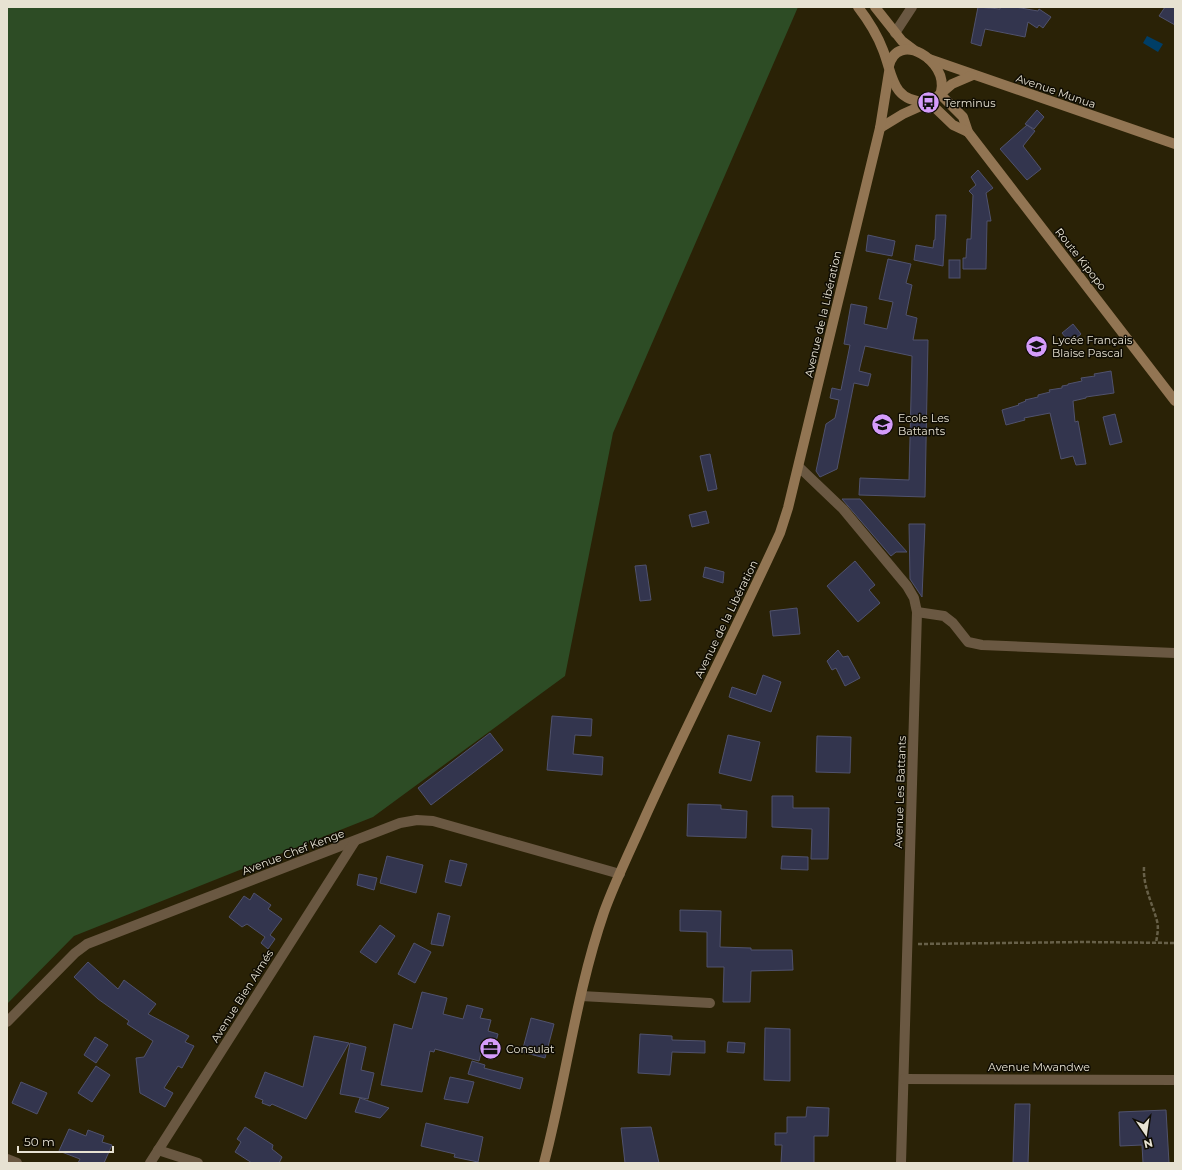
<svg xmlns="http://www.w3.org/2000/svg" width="1182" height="1170" font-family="Montserrat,sans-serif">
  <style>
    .green { fill: #2d4c25 }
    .water { fill: #003e66 }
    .building { fill: #33354e; stroke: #50526d }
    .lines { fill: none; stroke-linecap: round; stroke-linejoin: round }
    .path { stroke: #676048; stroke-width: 2.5; stroke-dasharray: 4 2; stroke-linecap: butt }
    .street { stroke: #6a5842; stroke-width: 10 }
    .secondary { stroke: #927553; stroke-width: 10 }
    .labels { text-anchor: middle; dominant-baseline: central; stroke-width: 3; stroke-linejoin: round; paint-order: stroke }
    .street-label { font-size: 11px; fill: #e7e2d2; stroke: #0f0c03 }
    .poi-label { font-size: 11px; fill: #e7e2d2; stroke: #0f0c03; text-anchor: start }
  </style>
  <rect width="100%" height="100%" fill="#2a2206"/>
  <polygon class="green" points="7,7 798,7 613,433 565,676 373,817 74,936 7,1004"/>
  <polygon class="water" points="1147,36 1163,44 1158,52 1143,43"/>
  <g class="building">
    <polygon points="978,7 1000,9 1000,7 1015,7 1038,11 1039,9 1051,17 1043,28 1039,25 1037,28 1028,22 1025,37 985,29 981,46 971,43"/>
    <polygon points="1165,7 1175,7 1175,25 1159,16"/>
    <polygon points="1037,110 1044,117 1034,129 1027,125 1035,131 1023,146 1041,169 1027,180 1000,149 1027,125 1025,124"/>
    <polygon points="978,170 993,188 986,193 991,221 987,221 986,269 963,269 963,258 966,258 967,239 971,239 973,195 969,191 976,185 971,177"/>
    <polygon points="936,215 946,215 943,266 914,260 916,245 933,248 934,240 935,240"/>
    <polygon points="868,235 895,241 892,256 866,251"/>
    <polygon points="888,259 911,264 906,283 912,285 906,315 917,318 913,340 928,340 925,497 859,495 860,478 909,480 912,356 865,346 859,371 871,374 868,386 854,383 837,469 820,477 816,471 826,424 835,418 839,400 830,398 832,388 841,390 850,345 844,344 851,304 867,307 864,324 887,329 893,302 879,299"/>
    <rect x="949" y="260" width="11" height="18"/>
    <polygon points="1073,324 1081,334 1070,343 1062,333"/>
    <polygon points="1111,371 1114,393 1086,397 1086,398 1073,401 1075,422 1078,421 1086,464 1076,465 1073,456 1061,459 1050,413 1024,418 1025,420 1006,425 1002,410 1019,405 1018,404 1026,401 1025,400 1038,397 1038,395 1050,392 1049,390 1062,388 1062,386 1068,385 1068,384 1082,381 1081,378 1095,376 1094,374"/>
    <polygon points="1115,414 1122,442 1110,445 1103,417"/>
    <polygon points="710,454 717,489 708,491 700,456"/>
    <polygon points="842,499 860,499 907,552 896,552 891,556"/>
    <polygon points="706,511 709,523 692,527 689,515"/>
    <polygon points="909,524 925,524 922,597 910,579"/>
    <polygon points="855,561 875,585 869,590 880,603 858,622 827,586"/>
    <polygon points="646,565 651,600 640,601 635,566"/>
    <polygon points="705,567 724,572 723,583 703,577"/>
    <polygon points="797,608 800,634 773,636 770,611"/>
    <polygon points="838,650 843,657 848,656 860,678 845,686 836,668 832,670 827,661"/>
    <polygon points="763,675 781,682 771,712 729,697 732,687 756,695"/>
    <polygon points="552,716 592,719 591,736 575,735 573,754 603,757 602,775 547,770"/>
    <polygon points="490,733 503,750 431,805 418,788"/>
    <polygon points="728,735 760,742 751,781 719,773"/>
    <polygon points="817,736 851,737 850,773 816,772"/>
    <polygon points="772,796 793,796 793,808 829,808 828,859 811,859 812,829 772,827"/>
    <polygon points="688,804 721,805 721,809 747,811 746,838 687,836"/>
    <polygon points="387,856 423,865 416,893 380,883"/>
    <polygon points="782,856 808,857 808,870 781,869"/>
    <polygon points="450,860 467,864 461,886 445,882"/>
    <polygon points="359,874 377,878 374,890 357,885"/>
    <polygon points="254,893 271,905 268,909 282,919 270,935 275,939 268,949 261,943 265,937 247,924 242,927 229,917 244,896 250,900"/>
    <polygon points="680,910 721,911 720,947 751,948 751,950 792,950 793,970 751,971 750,1002 723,1002 724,967 707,967 707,932 680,931"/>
    <polygon points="438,913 450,916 443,946 431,944"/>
    <polygon points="380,925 395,936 376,963 360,952"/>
    <polygon points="414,943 431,952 415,983 398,974"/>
    <polygon points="88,962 118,989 124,980 156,1004 148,1014 189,1036 185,1042 194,1046 182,1068 178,1066 164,1088 173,1093 165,1107 140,1093 136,1058 144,1057 153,1041 127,1024 129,1021 98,999 74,977"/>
    <polygon points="422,992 447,998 443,1014 463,1019 467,1005 483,1009 480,1018 491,1020 488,1031 498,1034 495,1045 484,1042 479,1061 435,1049 434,1052 430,1051 422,1092 381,1085 394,1024 412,1029"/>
    <polygon points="531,1018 554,1024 545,1058 522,1052"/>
    <polygon points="765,1028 790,1029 790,1081 764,1080"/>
    <polygon points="640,1034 672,1036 672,1040 705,1041 705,1053 672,1052 670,1075 638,1073"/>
    <polygon points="314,1036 349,1043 306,1119 272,1104 270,1106 262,1103 263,1100 255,1097 265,1072 303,1087"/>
    <polygon points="95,1037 108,1045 96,1063 84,1055"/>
    <polygon points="728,1042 745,1043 744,1053 727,1052"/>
    <polygon points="350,1043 366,1047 361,1070 374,1073 368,1099 340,1094"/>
    <polygon points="472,1061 485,1065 484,1068 523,1078 520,1089 468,1074"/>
    <polygon points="96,1066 110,1075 92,1102 78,1093"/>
    <polygon points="450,1077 474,1082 468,1103 444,1099"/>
    <polygon points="21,1082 47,1093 37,1114 12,1103"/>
    <polygon points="360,1098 389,1108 380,1118 355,1112"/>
    <polygon points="1015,1104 1030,1104 1028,1163 1013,1163"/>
    <polygon points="807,1107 829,1108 828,1136 814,1136 814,1163 781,1163 782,1145 775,1145 775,1133 787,1133 787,1117 806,1117"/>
    <polygon points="1166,1110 1169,1163 1143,1163 1142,1145 1120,1146 1119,1112"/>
    <polygon points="426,1123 483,1137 478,1162 454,1157 455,1154 421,1146"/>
    <polygon points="245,1127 273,1145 272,1149 282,1157 279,1163 252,1163 235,1152 241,1142 237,1139"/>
    <polygon points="651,1127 659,1163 625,1163 621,1128"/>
    <polygon points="69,1129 86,1136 88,1130 104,1136 102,1142 112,1145 104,1163 78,1163 80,1159 59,1151"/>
  </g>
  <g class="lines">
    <g class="path">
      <path d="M1144,867C1143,887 1152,902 1157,921C1159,928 1157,936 1156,943"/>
      <polyline points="918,944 1084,942 1175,943"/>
    </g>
    <g class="street">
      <polyline points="895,33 912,7"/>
      <polyline points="799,467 843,509 907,586 914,598 917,612 901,1163"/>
      <polyline points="917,612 944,616 953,623 968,642 982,645 1175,653"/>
      <polyline points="581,996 710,1003"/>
      <polyline points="7,1022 75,953 87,944 400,823 417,820 433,821 620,874"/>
      <polyline points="904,1079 1175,1080"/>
      <polyline points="158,1150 198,1163"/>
      <polyline points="7,1159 17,1163"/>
      <polyline points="150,1163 355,841"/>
    </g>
    <g class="secondary">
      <path d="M858,7C868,20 877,34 883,50C893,75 891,101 926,102"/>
      <polyline points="875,7 902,41 914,50"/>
      <polyline points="929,59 1175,144"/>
      <path d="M889,66C897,30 949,60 941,92"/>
      <polyline points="940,94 963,117 968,132 1175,401"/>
      <polyline points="929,102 953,125 968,132"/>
      <polyline points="880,128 903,114 932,101 952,84 973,75"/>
      <path d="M544,1163C566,1080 576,993 604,912C616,879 632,847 646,815C689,720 737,627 780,533L788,508L880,128L889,72"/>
    </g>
  </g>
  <defs>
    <symbol id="bus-disc" viewBox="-11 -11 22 22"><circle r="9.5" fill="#d59cfb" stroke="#0f0c03"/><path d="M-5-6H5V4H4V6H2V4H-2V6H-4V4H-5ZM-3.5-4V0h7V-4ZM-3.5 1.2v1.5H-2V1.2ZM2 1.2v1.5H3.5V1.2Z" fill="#111"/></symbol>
    <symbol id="school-disc" viewBox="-11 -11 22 22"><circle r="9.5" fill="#d59cfb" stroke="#0f0c03"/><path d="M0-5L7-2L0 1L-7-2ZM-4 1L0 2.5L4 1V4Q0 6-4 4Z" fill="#111"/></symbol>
    <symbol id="office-disc" viewBox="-11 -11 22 22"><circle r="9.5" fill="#d59cfb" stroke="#0f0c03"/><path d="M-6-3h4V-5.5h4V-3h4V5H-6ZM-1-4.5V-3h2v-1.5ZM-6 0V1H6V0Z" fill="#111"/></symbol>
  </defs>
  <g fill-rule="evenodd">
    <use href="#bus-disc" x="916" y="90" width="25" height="25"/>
    <use href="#school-disc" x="1024" y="334" width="25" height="25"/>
    <use href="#school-disc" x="870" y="412" width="25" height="25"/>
    <use href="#office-disc" x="478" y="1036" width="25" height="25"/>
  </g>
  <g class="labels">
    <g class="street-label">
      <text transform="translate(1056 91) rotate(19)">Avenue Munua</text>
      <text transform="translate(1081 259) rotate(52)">Route Kipopo</text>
      <text transform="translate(823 314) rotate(-77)">Avenue de la Libération</text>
      <text transform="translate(726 619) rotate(-64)">Avenue de la Libération</text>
      <text transform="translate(900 792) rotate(-88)">Avenue Les Battants</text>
      <text transform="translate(293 852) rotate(-21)">Avenue Chef Kenge</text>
      <text transform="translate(242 996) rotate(-58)">Avenue Bien Aimés</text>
      <text x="1039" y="1067">Avenue Mwandwe</text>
    </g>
    <g class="poi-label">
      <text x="944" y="103">Terminus</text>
      <text x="1052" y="340">Lycée Français<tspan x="1052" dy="13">Blaise Pascal</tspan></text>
      <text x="898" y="418">Ecole Les<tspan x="898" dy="13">Battants</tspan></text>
      <text x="506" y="1049">Consulat</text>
    </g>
  </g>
  <rect width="1182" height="1170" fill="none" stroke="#e7e2d2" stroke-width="16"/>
  <g transform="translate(1146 1134) rotate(167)" stroke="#0f0c03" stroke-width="3" paint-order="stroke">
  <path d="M0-3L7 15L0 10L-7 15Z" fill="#e7e2d2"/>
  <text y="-6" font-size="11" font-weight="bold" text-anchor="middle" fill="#e7e2d2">N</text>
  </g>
  <path d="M18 1146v6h95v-6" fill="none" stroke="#e7e2d2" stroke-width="2"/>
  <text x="24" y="1146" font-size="12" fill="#e7e2d2" stroke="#0f0c03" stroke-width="3" paint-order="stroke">50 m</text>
</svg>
